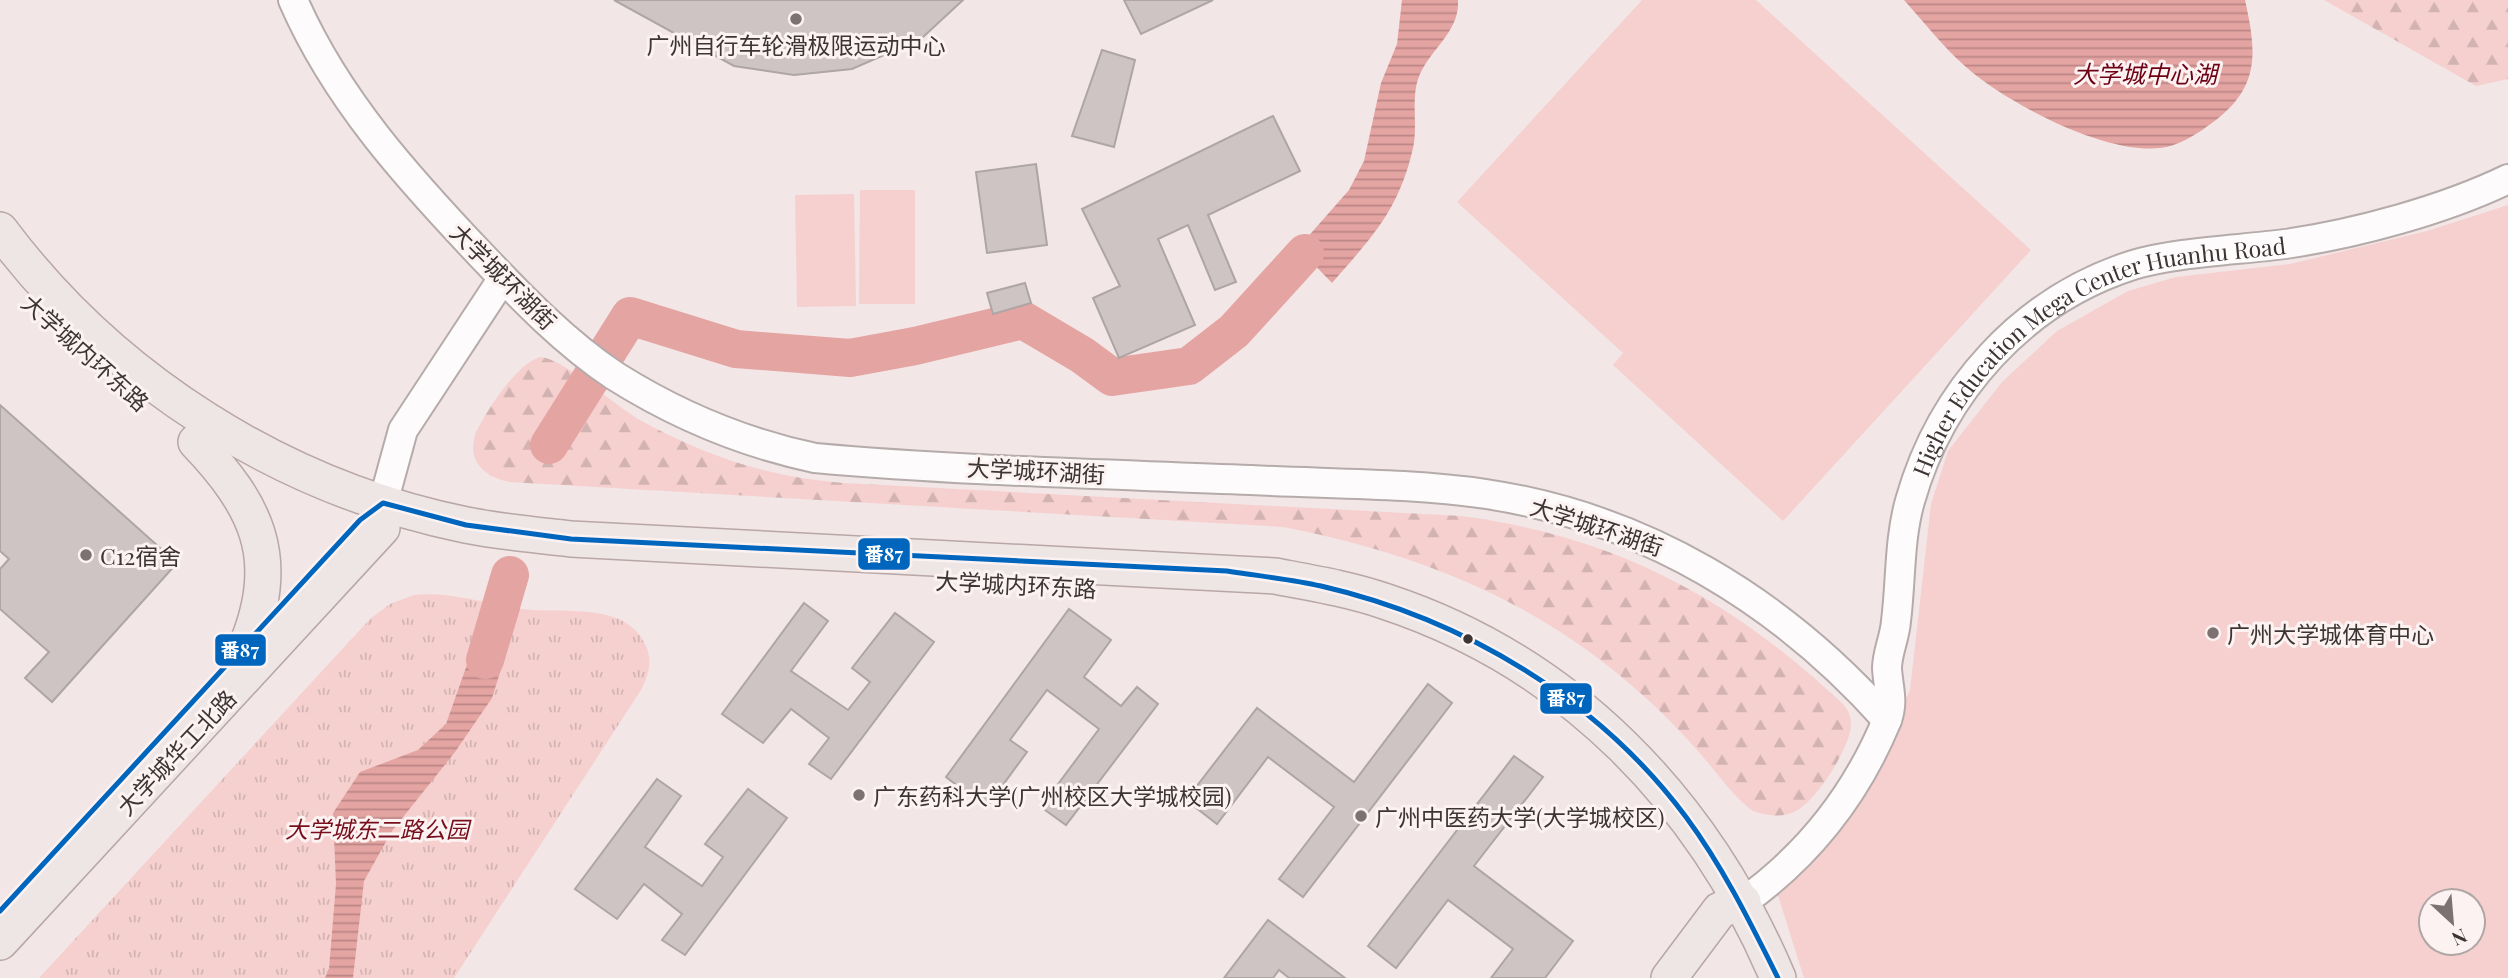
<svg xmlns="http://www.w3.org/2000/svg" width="2508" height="978" font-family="'Playfair Display','Noto Sans SC',serif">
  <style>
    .green { fill: #f5d0cf; fill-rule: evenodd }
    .forest { fill: url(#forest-firs) }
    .park { fill: url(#park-tufts) }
    .water { fill: url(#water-rules) }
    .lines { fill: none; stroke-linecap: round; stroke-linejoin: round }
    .river { stroke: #e4a4a2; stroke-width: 38 }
    .building { fill: #cec4c4; stroke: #aea5a5; stroke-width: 2 }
    .minor-casing { stroke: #b5abab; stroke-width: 32 }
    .major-casing { stroke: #b9a6a6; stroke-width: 38 }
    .minor { stroke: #fdfbfb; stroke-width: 28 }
    .major { stroke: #eee5e5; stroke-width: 35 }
    .bus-1-casing { stroke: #fcf2f1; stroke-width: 10 }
    .bus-1 { stroke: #0065bd; stroke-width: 5 }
    .poi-dot { fill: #7d7272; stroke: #fcf2f1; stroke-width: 2.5 }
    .bus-dot { fill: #3d3434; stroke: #fcf2f1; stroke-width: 2.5 }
    .labels { text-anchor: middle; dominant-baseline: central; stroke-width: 6; stroke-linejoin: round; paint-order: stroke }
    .poi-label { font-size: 23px; fill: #3d3434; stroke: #fcf2f1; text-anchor: start }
    .street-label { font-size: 23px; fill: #3d3434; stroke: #fcf2f1 }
    .park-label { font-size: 23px; font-style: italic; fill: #760e1c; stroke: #fcf2f1 }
    .water-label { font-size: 24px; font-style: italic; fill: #6d0015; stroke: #fcf2f1 }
    .line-badge { stroke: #fcf2f1; stroke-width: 2.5 }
    .badge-label { font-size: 19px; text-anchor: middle; font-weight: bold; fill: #fff }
  </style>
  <defs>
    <pattern id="forest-firs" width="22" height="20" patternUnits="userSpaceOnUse" patternTransform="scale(1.75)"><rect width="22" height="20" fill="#f5d0cf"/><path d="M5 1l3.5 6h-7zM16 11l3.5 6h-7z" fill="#d3b3b2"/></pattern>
    <pattern id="park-tufts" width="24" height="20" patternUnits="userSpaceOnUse" patternTransform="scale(1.75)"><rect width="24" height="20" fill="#f5d0cf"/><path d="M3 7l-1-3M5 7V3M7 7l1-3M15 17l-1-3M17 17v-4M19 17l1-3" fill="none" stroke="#d3b3b2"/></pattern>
    <pattern id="water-rules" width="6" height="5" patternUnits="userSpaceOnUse" patternTransform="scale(1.75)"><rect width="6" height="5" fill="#e4a4a2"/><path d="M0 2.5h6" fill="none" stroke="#ba8685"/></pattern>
  </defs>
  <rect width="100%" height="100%" fill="#f3e6e6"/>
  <g class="green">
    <polygon points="1642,0 1756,0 2031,250 1783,521 1613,365 1623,353 1457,202"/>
    <polygon points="860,190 915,190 915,304 859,304"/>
    <polygon points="854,194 856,306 797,307 795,195"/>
    <path d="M2508,205V978H1804L1775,886L1874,765L1910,690L1931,504L1948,451L2002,382L2057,331L2128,291L2176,277L2290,264L2427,231ZM2431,901H2473V943H2431Z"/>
  </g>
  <g class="forest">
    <polygon points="2324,0 2508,0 2508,79 2476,86"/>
    <path d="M541,357C564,359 615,406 640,420C708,457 767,477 844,483L1461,516C1615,536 1730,598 1843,704C1848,710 1851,716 1851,724C1851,747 1816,801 1796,811C1782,818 1768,816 1753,811C1733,797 1719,775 1703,757C1686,737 1667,717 1648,700C1542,602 1421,554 1283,527L509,482C485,477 467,462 475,435C485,413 517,362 541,357Z"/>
  </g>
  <path class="park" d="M414,595C449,591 487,604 522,609C561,614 625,601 645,644C653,660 649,675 641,690L454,978H39L370,619L390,604Z"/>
  <g class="water">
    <path d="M1402,0H1458C1460,33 1428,50 1418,79C1411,101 1418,126 1413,148C1399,210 1372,237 1332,283L1298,248L1349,190L1364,161L1381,83L1397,44Z"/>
    <path d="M1904,0H2245C2256,50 2261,85 2216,120C2200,132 2180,146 2160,148C2103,154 2007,103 1966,67C1943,47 1924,22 1904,0Z"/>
    <polygon points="520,609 492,698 455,752 392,831 364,881 353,978 325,978 329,969 336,884 333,813 360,772 418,750 446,724 486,611"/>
  </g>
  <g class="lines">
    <g class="river">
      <polyline points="549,445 630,316 736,349 850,358 915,346 1023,320 1082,355 1112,377 1189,366 1234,331 1305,253"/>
      <polyline points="485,660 510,575"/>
    </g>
  </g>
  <g class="building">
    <polygon points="614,0 963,0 921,39 852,69 794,75 734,66"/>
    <polygon points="1124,0 1213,0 1141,34"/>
    <polygon points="1102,50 1135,60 1114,147 1072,136"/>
    <polygon points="1273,116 1300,171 1208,215 1236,282 1215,290 1188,225 1158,239 1195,325 1119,358 1093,298 1120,286 1082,209"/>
    <polygon points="1036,164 1047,245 987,253 976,172"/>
    <polygon points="1025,283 1031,303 993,314 987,293"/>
    <polygon points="0,405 177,563 52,702 25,678 49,652 0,609 0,569 9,559 0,551"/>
    <polygon points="804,603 828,621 791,671 848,710 870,682 852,668 895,613 934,642 831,779 809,764 829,738 791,709 763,743 722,714"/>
    <polygon points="1069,609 1111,640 1084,677 1121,706 1137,687 1158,704 1066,825 1041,807 1099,729 1047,690 1010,740 1027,752 986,808 946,777"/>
    <polygon points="1428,684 1452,703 1303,897 1279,879 1334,807 1268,757 1217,824 1186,800 1257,708 1354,782"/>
    <polygon points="1514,756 1543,777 1474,866 1573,941 1545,978 1491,978 1513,949 1448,900 1396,968 1368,946"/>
    <polygon points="657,779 681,796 645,847 702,886 723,857 705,844 748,789 787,818 685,955 662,940 682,914 644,884 617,919 575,889"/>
    <polygon points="1268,920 1345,978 1289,978 1279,970 1273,978 1224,978"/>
  </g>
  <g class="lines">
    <defs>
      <g id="minor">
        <path id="s1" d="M293,0C336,99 408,178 481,255C522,298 565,343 615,376C677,415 744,443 815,458C960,471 1106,474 1251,480C1329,484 1409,483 1486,494C1645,518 1781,601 1887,720C1894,700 1888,688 1887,668C1887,653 1895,637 1896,621C1901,582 1899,539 1910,501C1941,391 2023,300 2133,265C2175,252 2240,250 2285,244C2355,234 2444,210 2508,179"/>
        <polyline points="383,503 403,430 503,278"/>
        <path d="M1743,902C1809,855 1856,795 1887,720"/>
      </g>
      <g id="major">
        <path d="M0,230C112,380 282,488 466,525C501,532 536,535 571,539L1275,576C1312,583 1349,589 1384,601C1570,662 1703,801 1778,978"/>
        <path d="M196,442C256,505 282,557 248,642"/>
        <polyline points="0,942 382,528 383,503"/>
        <polyline points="1669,978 1720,910 1743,902"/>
      </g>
    </defs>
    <use href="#minor" class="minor-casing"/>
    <use href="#major" class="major-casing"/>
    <use href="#minor" class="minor"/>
    <use href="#major" class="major"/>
    <defs>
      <path id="bus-1" d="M0,911L360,520L383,503L466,525L571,539L1227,571C1258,576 1291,579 1321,586C1464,619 1598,699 1686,817C1723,867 1750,922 1778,978"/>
    </defs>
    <use href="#bus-1" class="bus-1-casing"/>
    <use href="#bus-1" class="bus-1"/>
  </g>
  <g class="poi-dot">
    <circle cx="796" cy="19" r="7"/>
    <circle cx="86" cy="555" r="7"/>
    <circle cx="2213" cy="633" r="7"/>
    <circle cx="859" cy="795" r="7"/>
    <circle cx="1361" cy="816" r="7"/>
  </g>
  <circle class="bus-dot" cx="1468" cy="639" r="6"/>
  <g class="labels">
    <g class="poi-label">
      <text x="796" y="44" text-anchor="middle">广州自行车轮滑极限运动中心</text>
      <text x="100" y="555">C12宿舍</text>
      <text x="2227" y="633">广州大学城体育中心</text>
      <text x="873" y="795">广东药科大学(广州校区大学城校园)</text>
      <text x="1375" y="816">广州中医药大学(大学城校区)</text>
    </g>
    <g class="street-label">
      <text transform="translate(504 276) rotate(45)">大学城环湖街</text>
      <text transform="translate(86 352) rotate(42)">大学城内环东路</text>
      <text stroke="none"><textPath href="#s1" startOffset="2340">Higher Education Mega Center Huanhu Road</textPath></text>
      <text transform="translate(1036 470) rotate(3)">大学城环湖街</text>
      <text transform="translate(1597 526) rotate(18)">大学城环湖街</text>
      <text transform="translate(1016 584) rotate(3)">大学城内环东路</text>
      <text transform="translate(176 752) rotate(-47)">大学城华工北路</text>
    </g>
    <g class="park-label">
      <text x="377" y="828">大学城东二路公园</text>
    </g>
    <g class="water-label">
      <text x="2145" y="73">大学城中心湖</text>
    </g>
  </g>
  <g class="line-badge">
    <rect x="857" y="537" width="54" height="34" rx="7" fill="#0065bd"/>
    <rect x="214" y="633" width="53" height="34" rx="7" fill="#0065bd"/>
    <rect x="1539" y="682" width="54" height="33" rx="7" fill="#0065bd"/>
  </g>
  <g class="badge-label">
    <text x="884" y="561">番87</text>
    <text x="240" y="657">番87</text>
    <text x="1566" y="705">番87</text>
  </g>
  <g transform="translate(2452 922) rotate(154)"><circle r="33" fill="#fcf2f1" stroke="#b0a6a5" stroke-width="2"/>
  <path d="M0-5L12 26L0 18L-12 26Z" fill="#7d7272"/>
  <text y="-10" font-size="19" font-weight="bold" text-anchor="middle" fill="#3d3434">N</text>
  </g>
</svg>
